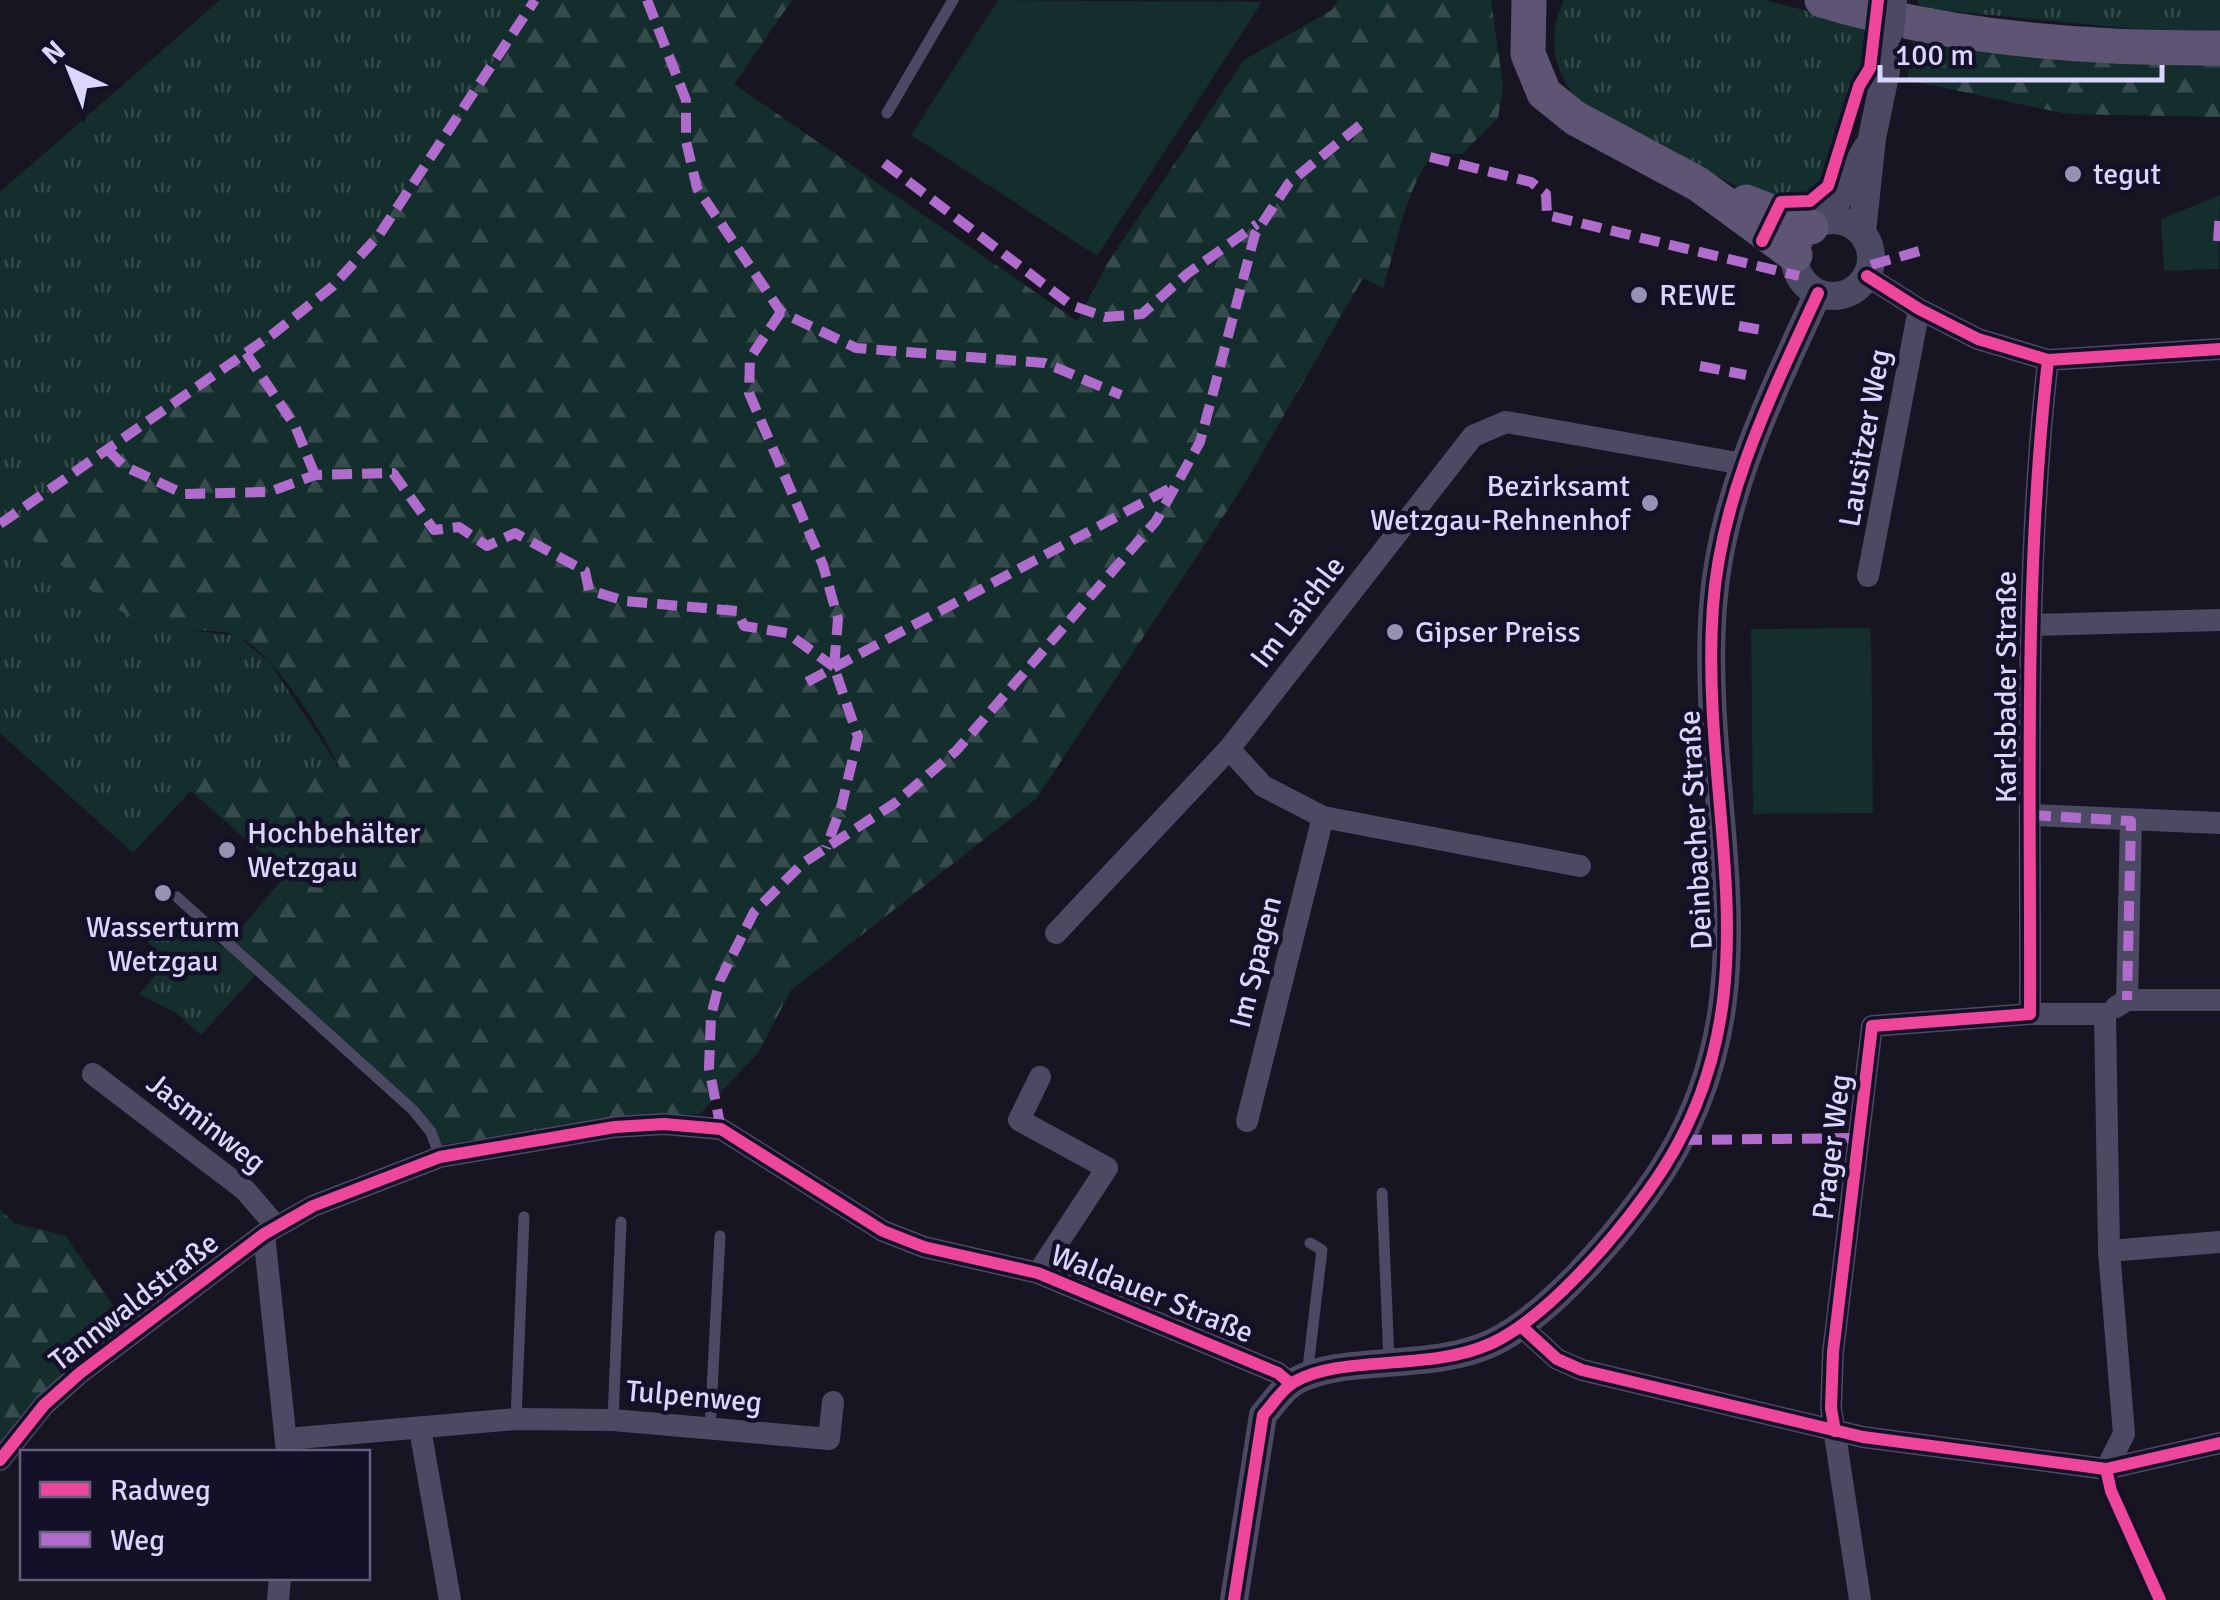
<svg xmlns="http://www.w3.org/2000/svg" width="2220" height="1600" font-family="Signika,sans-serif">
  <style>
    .grass { fill: url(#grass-tufts) }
    .forest { fill: url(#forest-firs) }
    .green { fill: #142d2d }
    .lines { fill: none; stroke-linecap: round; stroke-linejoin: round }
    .service { stroke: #4b4a62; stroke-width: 11 }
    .minor { stroke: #4b4a62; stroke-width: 22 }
    .tertiary { stroke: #4b4a62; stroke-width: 28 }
    .primary { stroke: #5e5473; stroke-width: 35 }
    .tertiary-bridge { stroke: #4b4a62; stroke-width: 28 }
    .quiet { stroke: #b06ccc; stroke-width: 10; stroke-dasharray: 20 10; stroke-linecap: butt }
    .cycleway-casing { stroke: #131027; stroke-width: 19 }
    .cycleway { stroke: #ed469a; stroke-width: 12 }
    .poi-dot { fill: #9692b2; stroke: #131027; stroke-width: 4 }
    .labels { text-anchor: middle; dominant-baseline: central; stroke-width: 9; stroke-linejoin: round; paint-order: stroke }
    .poi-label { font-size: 30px; fill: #dad6ff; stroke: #131027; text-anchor: start }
    .street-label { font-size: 30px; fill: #dad6ff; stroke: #131027 }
  </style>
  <defs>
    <pattern id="grass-tufts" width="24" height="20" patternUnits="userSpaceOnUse" patternTransform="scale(2.5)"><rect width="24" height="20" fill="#142d2d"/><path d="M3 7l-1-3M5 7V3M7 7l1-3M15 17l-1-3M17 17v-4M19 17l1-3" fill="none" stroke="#364b4c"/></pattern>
    <pattern id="forest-firs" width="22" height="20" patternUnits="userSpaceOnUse" patternTransform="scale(2.5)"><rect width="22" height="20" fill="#142d2d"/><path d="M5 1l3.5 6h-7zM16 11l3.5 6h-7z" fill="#364b4c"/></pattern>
  </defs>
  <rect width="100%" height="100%" fill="#171522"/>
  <g class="grass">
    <polygon points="220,0 536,0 385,219 317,304 12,521 103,597 147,625 238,636 270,663 345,776 268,769 209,771 133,853 0,733 0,192"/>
    <path d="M1564,0H1764L1869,27L1864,69L1821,191L1780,197L1772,205L1584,106C1554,76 1545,40 1564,0Z"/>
    <polygon points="1918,0 2220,0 2220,31 2146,30 1919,8"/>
    <polygon points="125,919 181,919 224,948 227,945 258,972 201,1035 176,1013 139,994 168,962"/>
  </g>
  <g class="forest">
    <path d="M536,0H792L734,84L1077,321L1107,264L1244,60L1332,10L1338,0H1491L1503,86L1498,118L1462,154L1434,153C1405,188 1397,245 1383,288L1363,278L1242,488L1036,799L791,990L759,1052L700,1114L615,1117L435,1146L404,1106L227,945L286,875L189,789L209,771L268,769L344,776C327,740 275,652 237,636C210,625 173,636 146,624C96,603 52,555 11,521L317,304L385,219Z"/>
    <polygon points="1913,42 2029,58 2220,64 2220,117 2067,114 1907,80"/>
    <polygon points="0,1209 14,1223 66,1236 123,1321 32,1409 0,1452"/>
  </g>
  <g class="green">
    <polygon points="998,0 1262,2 1097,256 911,135"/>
    <polygon points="2220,195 2219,269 2164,271 2161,219"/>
    <polygon points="1871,628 1873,813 1753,814 1751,629"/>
  </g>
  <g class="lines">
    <g class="service">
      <polyline points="887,113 953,0"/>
      <polyline points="177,897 413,1110 431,1132 440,1157"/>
      <polyline points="1382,1193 1389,1361"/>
      <polyline points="1307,1376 1322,1250 1310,1243"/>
      <polyline points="516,1419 524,1217"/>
      <polyline points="613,1420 621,1222"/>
      <polyline points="710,1429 720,1236"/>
    </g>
    <g class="minor">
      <polyline points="1867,276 1919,309 1978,339 2048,360 2220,349"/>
      <polyline points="1868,576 1919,309"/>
      <polyline points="2031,625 2220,620"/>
      <polyline points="1229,749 1263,786 1323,817 1247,1121"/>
      <polyline points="2031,815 2220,823"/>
      <polyline points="1323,817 1580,866"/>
      <polyline points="1056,933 1229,749 1473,436 1506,422 1743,464"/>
      <polyline points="2127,1000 2131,821"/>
      <polyline points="2116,1007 2127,1000 2220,1000"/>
      <path d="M2030,1014C2031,795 2023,579 2048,360"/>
      <polyline points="93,1074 245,1190 276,1226"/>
      <polyline points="264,1234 287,1452"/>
      <polyline points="2109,1251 2220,1242"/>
      <polyline points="1038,1273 1107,1168 1019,1120 1040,1077"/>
      <polyline points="1521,1326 1557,1359 1582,1370 1863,1437 2106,1469 2220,1443"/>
      <polyline points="420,1429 450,1600"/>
      <polyline points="287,1439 516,1419 613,1420 829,1439 833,1402"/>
      <polyline points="0,1460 44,1405 80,1373 264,1234 313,1206 440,1157 615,1127 664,1124 721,1129 883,1231 924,1247 1038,1273 1278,1373 1291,1384"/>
      <polyline points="278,1600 280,1578"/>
      <polyline points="1860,1600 1831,1408 1833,1352 1872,1026 2030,1014 2105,1014 2109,1251 2124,1434 2106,1469"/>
    </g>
    <g class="tertiary">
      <circle cx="1833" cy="258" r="38"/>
      <polyline points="1826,220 1867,148"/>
      <polyline points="1862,232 1872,138 1886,71"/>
      <path d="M1234,1600L1263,1415C1273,1404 1281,1390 1294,1382C1342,1354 1430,1372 1492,1343C1547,1317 1613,1240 1648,1191C1786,1001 1698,816 1713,606C1721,494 1772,394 1818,293"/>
    </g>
    <g class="primary">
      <polyline points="1529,0 1528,54 1544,93 1575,118 1698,184 1795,255"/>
      <path d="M1822,0C1949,39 2088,49 2220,48"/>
      <polyline points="1746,202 1811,227"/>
    </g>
    <polyline class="tertiary-bridge" points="1886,71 1893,0"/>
    <g class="quiet">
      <polyline points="647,0 686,100 686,141 697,188 781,312 856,348 1045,363 1121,395"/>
      <polyline points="1430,157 1531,182 1546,194 1547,215 1799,276"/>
      <polyline points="884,163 1071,305 1105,317 1142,314 1187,274 1257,224"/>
      <polyline points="2218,241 2220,211"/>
      <polyline points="1871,265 1923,250"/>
      <polyline points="781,312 750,358 749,393 823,565 838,619 834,667 858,737 841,808 826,848"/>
      <polyline points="1739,326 1767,331"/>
      <polyline points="246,353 295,426 315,475"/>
      <polyline points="1700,366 1746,375"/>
      <polyline points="108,450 124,466 184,494 269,492 315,475 393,473 434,530 459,527 487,546 515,533 585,571 589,590 625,601 737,611 744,626 787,633 834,667"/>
      <polyline points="0,524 273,334 333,286 379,235 535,0"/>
      <polyline points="807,682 1176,485"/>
      <polyline points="2031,815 2131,821 2127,1000"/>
      <polyline points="721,1129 709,1068 711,1016 720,980 754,912 803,863 895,803 956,751 1156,521 1200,442 1255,234 1289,183 1365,121"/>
      <polyline points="1682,1140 1858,1138"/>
    </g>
    <defs>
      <g id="cycleway">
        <polyline points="1762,241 1781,202 1810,201 1828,186 1859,86 1870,68 1878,0"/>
        <polyline points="1867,276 1919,309 1978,339 2048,360 2220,349"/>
        <polyline points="1521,1326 1557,1359 1582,1370 1863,1437 2106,1469 2220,1443"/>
        <path d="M1835,1431L1831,1408L1833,1352L1872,1026L2030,1014C2031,795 2023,579 2048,360"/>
        <polyline points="0,1460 44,1405 80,1373 264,1234 313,1206 440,1157 615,1127 664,1124 721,1129 883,1231 924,1247 1038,1273 1278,1373 1291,1384"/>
        <polyline points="2106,1469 2111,1491 2160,1600"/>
        <path d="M1234,1600L1263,1415C1273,1404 1281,1390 1294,1382C1342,1354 1430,1372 1492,1343C1547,1317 1613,1240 1648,1191C1786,1001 1698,816 1713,606C1721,494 1772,394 1818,293"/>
      </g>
    </defs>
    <use href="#cycleway" class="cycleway-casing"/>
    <use href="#cycleway" class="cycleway"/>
  </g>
  <g class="poi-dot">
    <circle cx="2073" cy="174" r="10"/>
    <circle cx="1639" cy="295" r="10"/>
    <circle cx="1650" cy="503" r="10"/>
    <circle cx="1395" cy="632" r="10"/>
    <circle cx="227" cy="850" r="10"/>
    <circle cx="163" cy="893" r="10"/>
  </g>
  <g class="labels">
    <g class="poi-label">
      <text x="2093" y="174">tegut</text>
      <text x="1659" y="295">REWE</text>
      <text x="1630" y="486" text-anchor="end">Bezirksamt<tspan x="1630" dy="34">Wetzgau-Rehnenhof</tspan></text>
      <text x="1415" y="632">Gipser Preiss</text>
      <text x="247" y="833">Hochbehälter<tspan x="247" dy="34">Wetzgau</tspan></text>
      <text x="163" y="927" text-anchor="middle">Wasserturm<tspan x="163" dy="34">Wetzgau</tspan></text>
    </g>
    <g class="street-label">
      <text transform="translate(1865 438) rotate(-80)">Lausitzer Weg</text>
      <text transform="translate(1298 612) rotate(-52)">Im Laichle</text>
      <text transform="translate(2006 687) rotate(-90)">Karlsbader Straße</text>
      <text transform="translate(1696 830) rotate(-93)">Deinbacher Straße</text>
      <text transform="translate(1256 962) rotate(-76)">Im Spagen</text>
      <text transform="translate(206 1123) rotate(38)">Jasminweg</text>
      <text transform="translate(1832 1147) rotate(-83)">Prager Weg</text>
      <text transform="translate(1152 1294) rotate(22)">Waldauer Straße</text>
      <text transform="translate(134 1302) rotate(-38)">Tannwaldstraße</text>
      <text transform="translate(694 1397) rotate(5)">Tulpenweg</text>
    </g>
  </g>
  <rect x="20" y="1450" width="350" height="130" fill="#131027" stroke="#635f7d" stroke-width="2.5"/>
  <rect x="40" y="1482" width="50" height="15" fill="#ed469a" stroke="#635f7d" stroke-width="2.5"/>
  <text x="110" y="1500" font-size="30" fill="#dad6ff">Radweg</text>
  <rect x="40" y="1532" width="50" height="15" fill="#b06ccc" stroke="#635f7d" stroke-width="2.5"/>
  <text x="110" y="1550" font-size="30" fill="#dad6ff">Weg</text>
  <g transform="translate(70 70) rotate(317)" stroke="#131027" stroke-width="8" paint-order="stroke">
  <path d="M0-8L18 38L0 25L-18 38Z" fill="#dad6ff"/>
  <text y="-15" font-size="28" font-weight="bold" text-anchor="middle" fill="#dad6ff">N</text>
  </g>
  <path d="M1880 65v15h282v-15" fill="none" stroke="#dad6ff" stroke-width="5"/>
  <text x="1895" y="65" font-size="30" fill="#dad6ff" stroke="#131027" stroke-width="8" paint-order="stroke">100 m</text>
</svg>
